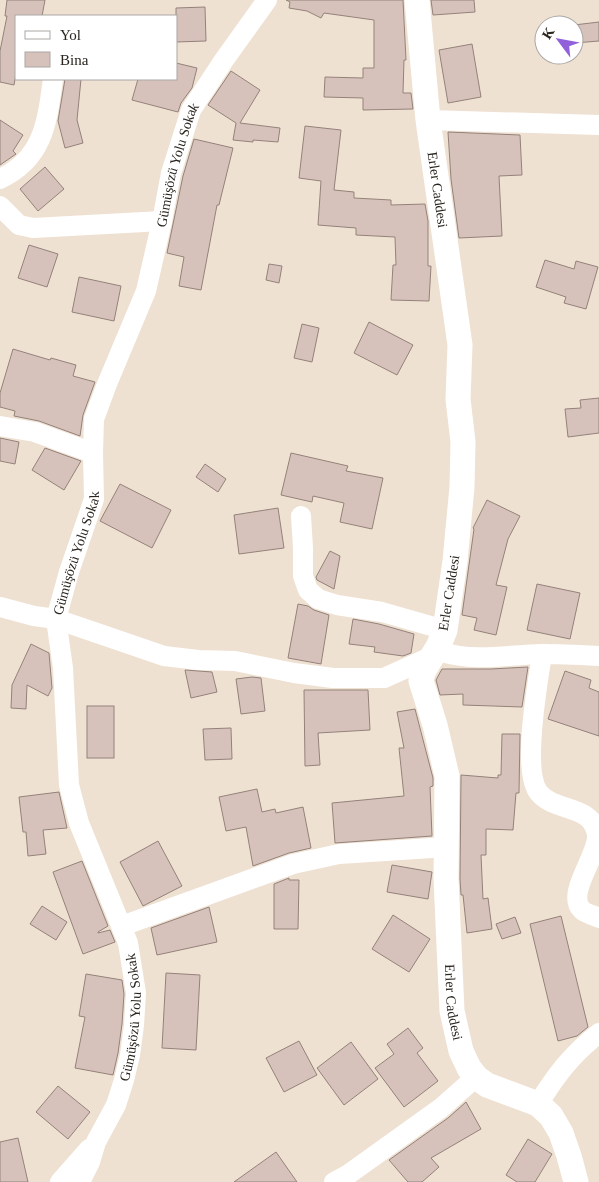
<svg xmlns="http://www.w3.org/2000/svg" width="599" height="1182" font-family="'Times New Roman',serif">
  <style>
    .building { fill: #d6c2ba; stroke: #94827a }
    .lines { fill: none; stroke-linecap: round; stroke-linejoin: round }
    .minor { stroke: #fff; stroke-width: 20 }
    .tertiary { stroke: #fff; stroke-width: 25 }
    .labels { text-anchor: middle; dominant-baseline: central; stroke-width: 5; stroke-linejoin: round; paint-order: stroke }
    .street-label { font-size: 14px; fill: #29241e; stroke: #fff }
  </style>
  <rect width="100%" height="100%" fill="#efe1d2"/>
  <g class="building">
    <polygon points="7,0 45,0 42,16 16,16 16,73 14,85 0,82 0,51 7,16 5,16"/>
    <polygon points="286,0 403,0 406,60 404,60 403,93 411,93 413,109 363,110 363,98 324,97 325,77 363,78 363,68 374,68 374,20 324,13 321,18 307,11 289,8 290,2"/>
    <polygon points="431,0 474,0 475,12 433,15"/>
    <polygon points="205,7 206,41 176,42 176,8"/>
    <polygon points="599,22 599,41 574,43 574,25"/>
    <polygon points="472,44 481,97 448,103 439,50"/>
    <polygon points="176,63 197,68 192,88 181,103 178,112 132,100 138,79 176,79"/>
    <polygon points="231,71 260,90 240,123 280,128 278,142 253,140 253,142 233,140 236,123 208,105"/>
    <polygon points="65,79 81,79 77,120 83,143 65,148 58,121"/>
    <polygon points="0,120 23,135 13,151 16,154 0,165"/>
    <polygon points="305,126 341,130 334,190 354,192 354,198 391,200 391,205 425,204 428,221 428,266 431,266 429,301 391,300 393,265 396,265 395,237 356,235 356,228 318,225 321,181 299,178"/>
    <polygon points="448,132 520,135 522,175 499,176 502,236 459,238 451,179"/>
    <polygon points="194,139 233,148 219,205 217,205 201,290 179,286 184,257 167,253 183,176"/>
    <polygon points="45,167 64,189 38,211 20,189"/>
    <polygon points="29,245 58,254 47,287 18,278"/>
    <polygon points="545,260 574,269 576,261 598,267 586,309 564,303 566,297 536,287"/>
    <polygon points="269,264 282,266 279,283 266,280"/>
    <polygon points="79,277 121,286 114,321 72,312"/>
    <polygon points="369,322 413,345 397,375 354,353"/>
    <polygon points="302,324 319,328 312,362 294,358"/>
    <polygon points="13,349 50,360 51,358 76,365 73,376 95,382 83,415 80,436 39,421 14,416 15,411 0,407 0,393"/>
    <polygon points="599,398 599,433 568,437 565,409 581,408 580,400"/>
    <polygon points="0,438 19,442 15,464 0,461"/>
    <polygon points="45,448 81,461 64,490 32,470"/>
    <polygon points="291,453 348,466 346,471 383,478 372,529 340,522 344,503 313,496 312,502 281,495"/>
    <polygon points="205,464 226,479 218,492 196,477"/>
    <polygon points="120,484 171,510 152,548 100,521"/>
    <polygon points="487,500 520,516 508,539 496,585 507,587 496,635 474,630 477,618 462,615 474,529 473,528"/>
    <polygon points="278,508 284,548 239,554 234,515"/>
    <polygon points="330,551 340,556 334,589 317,580 316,577"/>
    <polygon points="537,584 580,593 570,639 527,630"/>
    <polygon points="298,604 308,606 314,610 329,615 321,664 288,658"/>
    <polygon points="353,619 379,624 414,634 411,653 403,656 374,652 375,647 349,644"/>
    <polygon points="31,644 49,653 52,688 48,696 27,685 26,709 11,708 12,685"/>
    <polygon points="528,667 522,707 463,705 463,694 440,695 436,680 442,669 491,669"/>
    <polygon points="185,670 212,672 217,692 191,698"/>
    <polygon points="565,671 591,680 589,688 599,692 599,736 548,719"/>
    <polygon points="252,677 261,678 265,711 241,714 236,679"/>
    <polygon points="304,690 368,690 370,730 318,733 320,765 305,766"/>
    <rect x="87" y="706" width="27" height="52"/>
    <polygon points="415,709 433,778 433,786 430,787 432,836 335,843 332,803 404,796 399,748 404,748 397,712"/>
    <polygon points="231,728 232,759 205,760 203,729"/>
    <polygon points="502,734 520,734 519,793 516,793 513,830 486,829 486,855 481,855 483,899 488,898 492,929 467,933 463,895 461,895 460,879 461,775 498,778 498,775 501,775"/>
    <polygon points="257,789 262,812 275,809 276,813 303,807 311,848 289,853 253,866 246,827 226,831 219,797"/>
    <polygon points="59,792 67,828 43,830 46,854 28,856 26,832 23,832 19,797"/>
    <polygon points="158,841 182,886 143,906 120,862"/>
    <polygon points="82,861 108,926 98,932 98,933 110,930 115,942 83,954 53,872"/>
    <polygon points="392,865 432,872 428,899 387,892"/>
    <polygon points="289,878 289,880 299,880 298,929 274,929 274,884"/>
    <polygon points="42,906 67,922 56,940 30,924"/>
    <polygon points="209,907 217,942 157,955 151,928"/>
    <polygon points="393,915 430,939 409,972 372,949"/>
    <polygon points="561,916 588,1027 577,1036 558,1041 530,924"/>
    <polygon points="515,917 521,933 502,939 496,924"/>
    <polygon points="166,973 200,975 196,1050 162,1048"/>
    <polygon points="86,974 122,980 124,994 122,1024 118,1053 113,1075 75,1068 85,1017 79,1016"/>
    <polygon points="408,1028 423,1048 417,1053 438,1081 404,1107 375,1068 394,1054 387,1044"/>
    <polygon points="299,1041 317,1075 284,1092 266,1058"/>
    <polygon points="351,1042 378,1079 344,1105 317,1068"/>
    <polygon points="58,1086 90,1112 68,1139 36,1112"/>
    <polygon points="466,1102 481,1129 431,1158 439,1167 422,1182 408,1182 389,1160 448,1118"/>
    <polygon points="18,1138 28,1182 0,1182 0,1142"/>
    <polygon points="528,1139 552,1154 535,1182 517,1182 506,1175"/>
    <polygon points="276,1152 297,1182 234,1182"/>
  </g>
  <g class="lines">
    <g class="minor">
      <polyline points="428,120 599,125"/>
      <path d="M0,179C44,158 47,122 53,79"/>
      <polyline points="0,206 19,225 33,228 162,221"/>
      <polyline points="0,426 35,432 93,453"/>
      <polyline points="301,516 303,548 303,576 308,590 318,599 337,605 382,612 445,630"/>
      <path d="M0,607L34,616L56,619L164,656L198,660L235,661L294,673L333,678H384L442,652C474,662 508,655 541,654C560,654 580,655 599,656"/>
      <path d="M542,654C538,682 521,771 539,793C556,813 593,804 597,835C599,854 565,894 582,910C586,914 594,915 599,918"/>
      <polyline points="122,926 293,864 339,854 447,847"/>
      <path d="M538,1104C557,1074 571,1055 599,1033"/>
      <polyline points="60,1182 89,1149"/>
      <path id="s1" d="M80,1182L90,1162L96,1142L116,1105L124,1080L130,1055L134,1025L136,993L128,943L79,823L69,785L63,668L56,619L69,572L94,499L93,453L94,419L107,384L146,291L162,221L171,173L191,110L224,60L267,0"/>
      <polyline points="334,1182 349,1174 441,1108 476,1077"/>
    </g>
    <path class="tertiary" id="s2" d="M417,0L428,120L460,345L458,399L463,442L462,487L455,561L445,630L439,645L423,672L421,681L435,725L447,776L446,879L452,1011L461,1051L469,1068L476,1077L487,1085L538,1104L551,1116L561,1133L569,1156L576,1182"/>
  </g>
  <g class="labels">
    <g class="street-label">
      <text stroke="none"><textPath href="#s1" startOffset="1060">Gümüşözü Yolu Sokak</textPath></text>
      <text stroke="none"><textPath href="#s2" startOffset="191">Erler Caddesi</textPath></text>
      <text stroke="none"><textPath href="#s1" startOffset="655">Gümüşözü Yolu Sokak</textPath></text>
      <text transform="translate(449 593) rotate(-81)">Erler Caddesi</text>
      <text stroke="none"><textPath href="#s2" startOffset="1016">Erler Caddesi</textPath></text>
      <text stroke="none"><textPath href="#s1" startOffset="175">Gümüşözü Yolu Sokak</textPath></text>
    </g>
  </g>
  <rect x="15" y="15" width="162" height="65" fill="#ffffff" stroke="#a9a7a5"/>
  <rect x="25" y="31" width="25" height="8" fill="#ffffff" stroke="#a9a7a5"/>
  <text x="60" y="40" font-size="15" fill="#29241e">Yol</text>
  <rect x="25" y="52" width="25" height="15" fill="#d6c2ba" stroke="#a9a7a5"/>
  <text x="60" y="65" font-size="15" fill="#29241e">Bina</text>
  <g transform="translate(559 40) rotate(302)"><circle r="24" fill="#ffffff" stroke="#a9a7a5"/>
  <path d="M0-4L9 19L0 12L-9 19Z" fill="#9061da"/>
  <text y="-8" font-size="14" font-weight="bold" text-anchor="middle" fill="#29241e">K</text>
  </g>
</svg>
